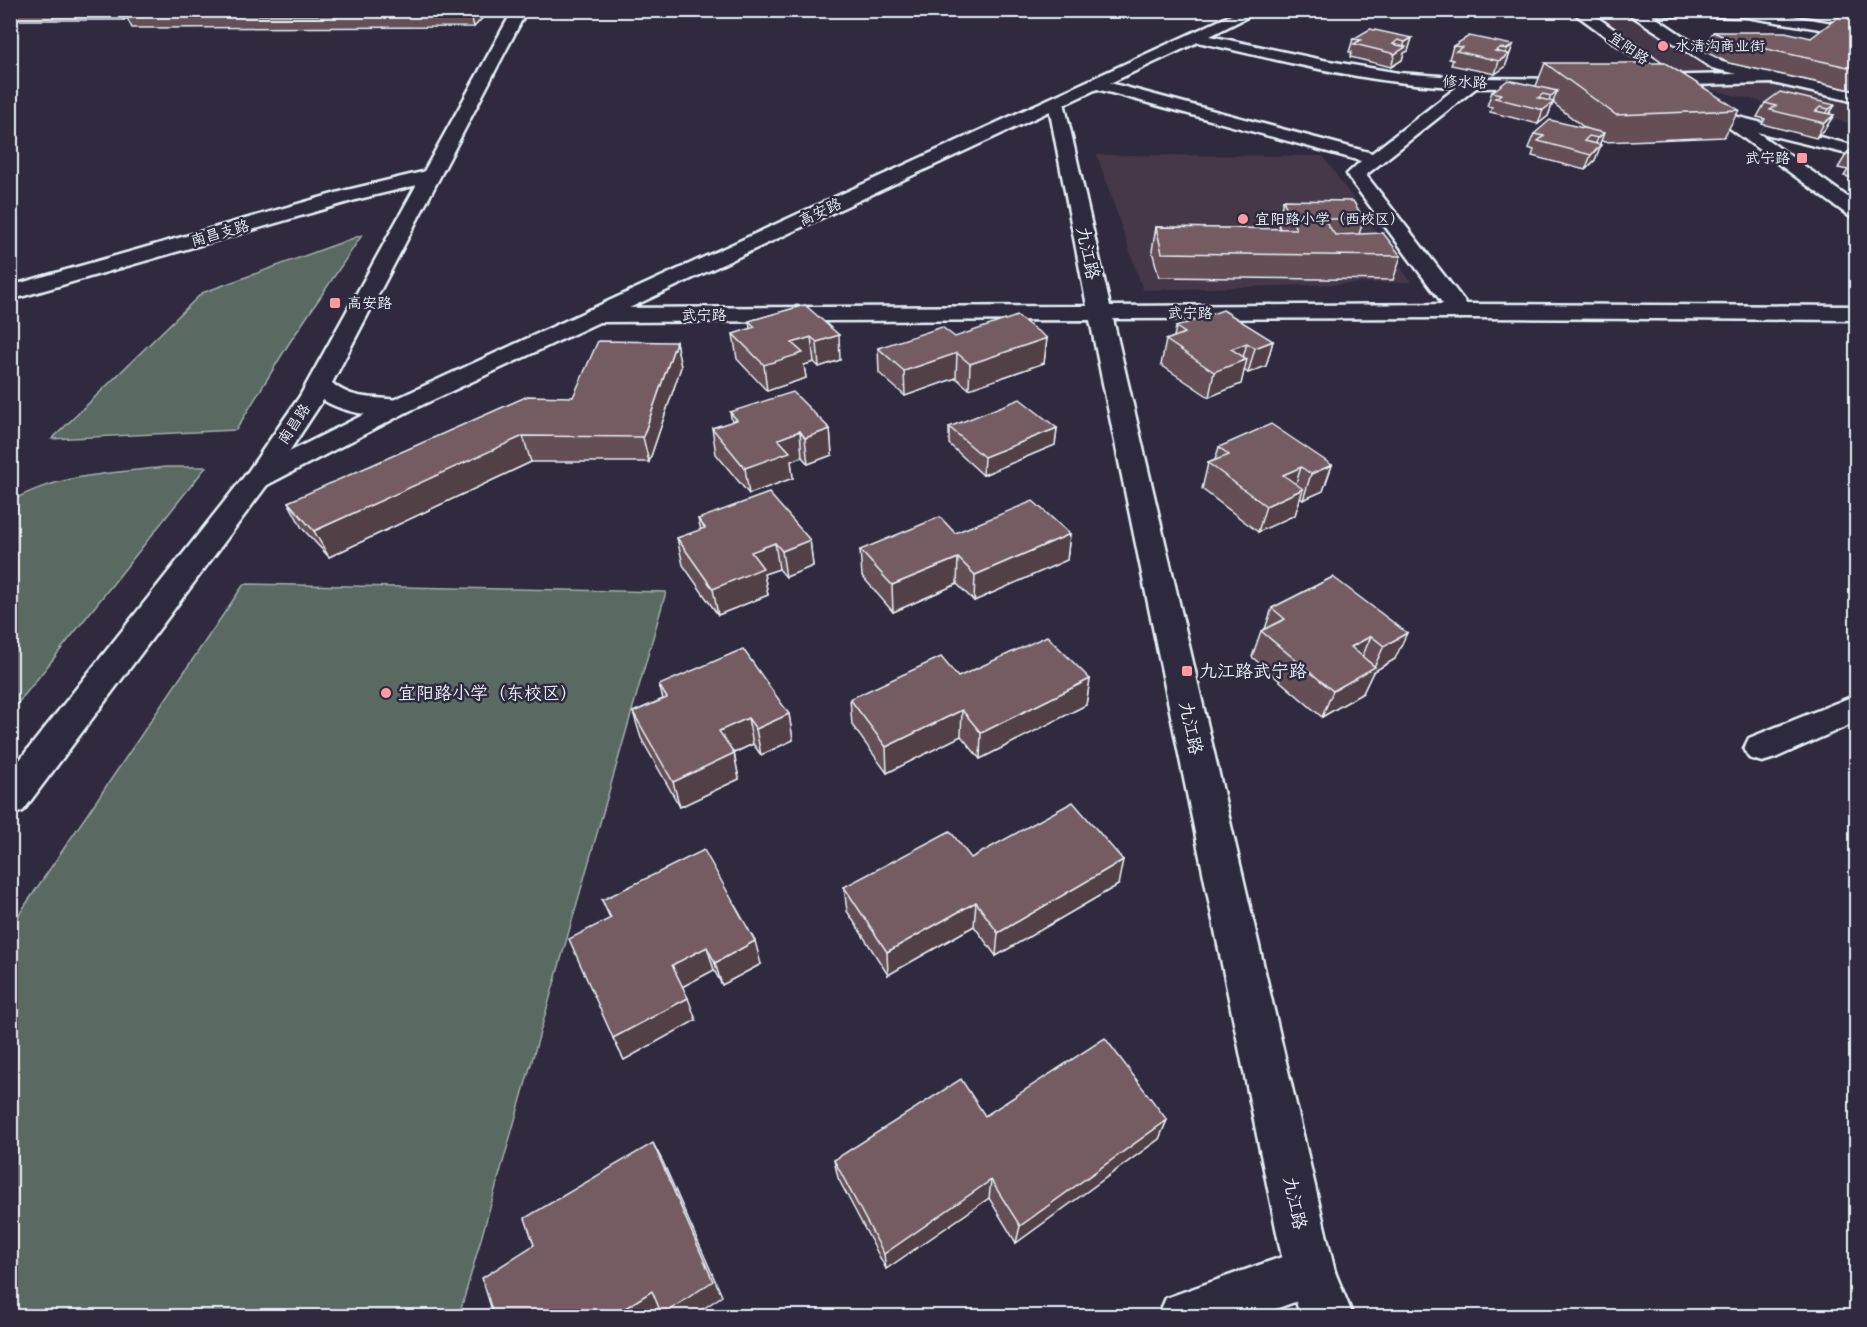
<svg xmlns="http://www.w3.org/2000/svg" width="1867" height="1327" font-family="Sriracha,'LXGW WenKai TC',sans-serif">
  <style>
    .built { fill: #443948 }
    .green { fill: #5a6b62; stroke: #a1aead; stroke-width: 1.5 }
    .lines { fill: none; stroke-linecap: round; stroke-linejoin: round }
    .street-casing { stroke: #e8f1f8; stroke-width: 5 }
    .secondary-casing { stroke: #e8f1f8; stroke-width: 5 }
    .street { fill: #2f2a3d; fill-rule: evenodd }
    .secondary { fill: #2f2a3d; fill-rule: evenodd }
    .wall { fill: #644f55; stroke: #e8f1f8; stroke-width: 1.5 }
    .shaded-wall { fill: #514045; stroke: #e8f1f8; stroke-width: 1.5 }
    .building { fill: #745c63; stroke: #e8f1f8; stroke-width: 1.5 }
    .poi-dot { fill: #ff9aa2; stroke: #2f2a3d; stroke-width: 2 }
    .labels { text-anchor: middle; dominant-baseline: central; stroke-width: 5; stroke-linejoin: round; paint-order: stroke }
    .far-poi-label { font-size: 15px; fill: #e8f1f8; stroke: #2f2a3d; text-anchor: start }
    .far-street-label { font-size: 15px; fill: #e8f1f8; stroke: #2f2a3d }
    .street-label { font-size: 18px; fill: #e8f1f8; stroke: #2f2a3d }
    .poi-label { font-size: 18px; fill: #e8f1f8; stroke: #2f2a3d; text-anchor: start }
  </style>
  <rect width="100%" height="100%" fill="#2f2a3d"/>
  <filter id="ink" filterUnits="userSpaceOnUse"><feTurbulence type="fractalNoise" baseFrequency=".0167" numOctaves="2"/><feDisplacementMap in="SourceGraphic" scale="12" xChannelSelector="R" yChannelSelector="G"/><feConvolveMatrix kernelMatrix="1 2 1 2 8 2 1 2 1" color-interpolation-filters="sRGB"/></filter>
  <g filter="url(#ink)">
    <g class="built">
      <polygon points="1563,11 1642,11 1777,84 1856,103 1856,125 1676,81"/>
      <polygon points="1097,155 1323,156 1411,282 1143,290"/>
    </g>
    <g class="green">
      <polygon points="362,235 288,345 236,430 52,439 202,293"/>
      <path d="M166,467H206L11,712V501C58,474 113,473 166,467Z"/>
      <polygon points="244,584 666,592 459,1316 11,1316 11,926"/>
    </g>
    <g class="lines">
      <defs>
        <g id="street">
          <path d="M1242,10H1261L1210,36L1323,60L1399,73L1467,78L1588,79L1590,82L1582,87L1476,88L1366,175L1468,306L1471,311L1468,316L1460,318L1452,316L1349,178L1347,174L1361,161L1097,89L407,412L267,485L257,487L247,485L243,479L247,473L389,402ZM1198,42C1283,61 1369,84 1457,87L1372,153L1110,83Z"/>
          <polygon points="1756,10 1856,27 1856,35 1746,17 1652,15 1722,62 1856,92 1856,102 1773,83 1648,86 1640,81 1648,76 1736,74 1712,68 1629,14 1627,10"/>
          <polygon points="1730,115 1856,146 1856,156 1724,124 1721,120 1724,116"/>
          <polygon points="431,170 438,172 440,176 438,180 359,199 10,300 10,286 347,190"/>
          <polygon points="1856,695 1856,722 1775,758 1762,762 1749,758 1744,748 1749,738"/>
          <polygon points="1310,1247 1328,1254 1335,1272 1328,1290 1256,1316 1158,1316 1166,1298"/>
        </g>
        <g id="secondary">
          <path d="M513,10H527L332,383C355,403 380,395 407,402L411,407L407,412C381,419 346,414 323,400L267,485L23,811L10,815V772L247,473L300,396Z"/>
          <polygon points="1570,10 1587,10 1856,203 1856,218 1849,216"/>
          <polygon points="1056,97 1064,102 1110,306 1460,304 1856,306 1856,320 1460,318 1113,319 1335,1272 1353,1316 1301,1316 1285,1272 1090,320 596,322 588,320 585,315 588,310 596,308 1087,306 1048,102"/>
        </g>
      </defs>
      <use href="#street" class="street-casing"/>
      <use href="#secondary" class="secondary-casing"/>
      <use href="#street" class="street"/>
      <use href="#secondary" class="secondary"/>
    </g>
    <g class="wall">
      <polygon points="10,10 487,10 488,12 474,27 132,28 127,18 124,20 10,20"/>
      <polygon points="1857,10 1857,91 1729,63 1703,51 1713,32 1811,38 1855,12"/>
      <polygon points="1412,38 1408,51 1404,53 1402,60 1391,67 1350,57 1352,52 1349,52 1353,39"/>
      <polygon points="1513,45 1505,67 1495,74 1451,65 1453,60 1449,59 1453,46"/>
      <polygon points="1545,63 1739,110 1724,137 1604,142 1601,140 1595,160 1585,170 1532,156 1534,150 1528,148 1534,134 1586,129 1553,103 1548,116 1538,124 1490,112 1492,107 1487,106 1492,92 1536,86"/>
      <polygon points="1765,103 1835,105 1829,114 1825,129 1816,138 1762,124 1765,119 1757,117"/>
      <polygon points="1857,144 1857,179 1844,176 1848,170 1838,168 1847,153"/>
      <polygon points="1283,200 1364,219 1359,234 1401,256 1393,280 1159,277 1152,251 1156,227 1280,229 1278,223"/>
      <polygon points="805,305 840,360 819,367 814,362 804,365 806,378 767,391 737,359 733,334 750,329 749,321"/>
      <polygon points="1176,327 1273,341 1266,366 1248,373 1244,370 1241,384 1209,397 1161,365 1166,340 1174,337"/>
      <polygon points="955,337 1047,338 1044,363 969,389 956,378 905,396 879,373 878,348"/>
      <polygon points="676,342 681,367 649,462 531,462 329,557 302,528 288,502 573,397"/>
      <polygon points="730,412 830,429 832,455 808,464 802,457 791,461 793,478 749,494 716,454 712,428 732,422"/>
      <polygon points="949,427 1057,428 1055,445 983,475 949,444"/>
      <polygon points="1219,447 1332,465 1323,491 1303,500 1300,498 1295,515 1258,532 1202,489 1208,463 1215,460"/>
      <polygon points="698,519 810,540 813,566 786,577 779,569 764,574 768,595 718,615 683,565 677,538 701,530"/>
      <polygon points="955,533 1070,534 1067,560 974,601 957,584 893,612 862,576 860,550"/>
      <polygon points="1333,577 1395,659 1373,672 1363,693 1322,717 1252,657 1261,631 1265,629 1272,608"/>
      <polygon points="958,677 1090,679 1086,705 980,759 961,736 887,773 852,725 850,699"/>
      <polygon points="659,685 789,714 793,740 761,755 753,744 734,753 739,779 680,807 641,738 633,712 663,699"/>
      <polygon points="971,858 1118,885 996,956 974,926 888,975 847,911 844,887"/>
      <polygon points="602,900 761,964 722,985 714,970 682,987 696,1020 624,1060 613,1038 610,918"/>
      <polygon points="985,1116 1167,1120 1159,1139 1016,1243 989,1198 886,1269 838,1178 834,1160"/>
    </g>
    <g class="shaded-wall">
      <polygon points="119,10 140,10 126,15 127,18 124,20"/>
      <polygon points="470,10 487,10 488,12 474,27"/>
      <polygon points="1412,38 1408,51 1404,53 1402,60 1391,67 1395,54 1403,48 1405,42"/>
      <polygon points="1513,45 1505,67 1495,74 1499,61 1504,58 1507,49"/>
      <polygon points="1557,91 1548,116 1538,124 1543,110 1546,108 1551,96"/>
      <polygon points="1835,105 1826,119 1821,123 1829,109"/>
      <polygon points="1834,115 1825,129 1816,138 1824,123"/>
      <polygon points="1604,133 1598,148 1592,153 1598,138"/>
      <polygon points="1601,145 1595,160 1585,170 1591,155"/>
      <polygon points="839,335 840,360 819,367 817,342"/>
      <polygon points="811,337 814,362 804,365 806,378 767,391 764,365 792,343"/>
      <polygon points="1047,338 1044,363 969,389 970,364"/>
      <polygon points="1273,341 1266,366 1248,373 1255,348"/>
      <polygon points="676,342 681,367 649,462 643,437"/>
      <polygon points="1247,343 1242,361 1247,359 1241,384 1209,397 1214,372 1231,349"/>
      <polygon points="957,353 956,378 905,396 904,371"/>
      <polygon points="1057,428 1055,445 983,475 984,457"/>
      <polygon points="830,429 832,455 808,464 805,438"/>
      <polygon points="800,431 802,457 791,461 793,478 749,494 745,468 778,439"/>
      <polygon points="523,436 531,462 329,557 314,531"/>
      <polygon points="1332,465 1323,491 1303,500 1311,474"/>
      <polygon points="1301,467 1293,493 1283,475"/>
      <polygon points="1303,489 1295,515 1258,532 1266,506"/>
      <polygon points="1070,534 1067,560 974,601 975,575"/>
      <polygon points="810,540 813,566 786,577 782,551"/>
      <polygon points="775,543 779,569 764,574 768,595 718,615 713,589 751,552"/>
      <polygon points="958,558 957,584 893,612 892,585"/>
      <polygon points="1407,633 1395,659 1373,672 1363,693 1322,717 1333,691 1374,667 1384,646"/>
      <polygon points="1371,636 1360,662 1351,647"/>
      <polygon points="1090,679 1086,705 980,759 981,733"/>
      <polygon points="962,710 961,736 887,773 886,747"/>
      <polygon points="789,714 793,740 761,755 756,729"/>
      <polygon points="748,718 753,744 725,757 719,731"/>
      <polygon points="734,753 739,779 680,807 673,782"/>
      <polygon points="1123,860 1118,885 996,956 998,933"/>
      <polygon points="976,902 974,926 888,975 887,952"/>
      <polygon points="755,941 761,964 722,985 715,963"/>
      <polygon points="707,947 714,970 680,988 672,965"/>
      <polygon points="688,998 696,1020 624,1060 613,1038"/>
      <polygon points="1167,1120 1159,1139 1016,1243 1020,1226"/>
      <polygon points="653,1143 663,1162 722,1296 691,1317 664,1317 662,1315"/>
      <polygon points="991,1180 989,1198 886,1269 884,1254"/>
      <polygon points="652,1291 663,1305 646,1317 611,1317"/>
    </g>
    <g class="building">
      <polygon points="134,10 366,10 367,15 126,15"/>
      <polygon points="1846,11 1857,12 1857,44 1854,47 1857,47 1857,69 1739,43 1713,32 1785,32 1811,38"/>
      <polygon points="1370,29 1412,38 1405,42 1398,40 1393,44 1406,47 1395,54 1354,44 1361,40 1353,39"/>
      <polygon points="1469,36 1513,45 1507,49 1500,48 1495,51 1509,54 1499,61 1456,51 1462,47 1453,46"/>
      <polygon points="1545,63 1665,63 1739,110 1616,115"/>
      <polygon points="1508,80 1557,91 1551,96 1543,94 1538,98 1554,102 1543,110 1495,98 1501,94 1492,92"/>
      <polygon points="1780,92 1835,105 1829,109 1820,107 1816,111 1834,115 1824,123 1770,110 1776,106 1765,103"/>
      <polygon points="1550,120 1604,133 1598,138 1589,136 1584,141 1601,145 1591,155 1538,141 1544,136 1534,134"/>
      <polygon points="1857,144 1857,155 1847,153"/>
      <polygon points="1283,200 1353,201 1364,219 1324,219 1335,235 1383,233 1401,256 1162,253 1156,227 1296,229"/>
      <polygon points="805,305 839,335 817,342 811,337 792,343 803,353 764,365 733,334 755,327 749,321"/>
      <polygon points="1223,310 1273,341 1255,348 1247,343 1231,349 1247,359 1214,372 1166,340 1185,333 1176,327"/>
      <polygon points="1017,316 1047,338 970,364 957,353 904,371 878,348 942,327 955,337"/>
      <polygon points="598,341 676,342 643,437 523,436 314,531 288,502 528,396 573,397"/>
      <polygon points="793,392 830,429 805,438 800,431 778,439 790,452 745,468 712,428 737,420 730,412"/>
      <polygon points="1020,399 1057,428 984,457 949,427"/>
      <polygon points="1271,424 1332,465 1311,474 1301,467 1283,475 1303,489 1266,506 1208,463 1229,455 1219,447"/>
      <polygon points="769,493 810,540 782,551 775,543 751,552 763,568 713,589 677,538 705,528 698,519"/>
      <polygon points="1033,501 1070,534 975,575 958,558 892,585 860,550 940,517 955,533"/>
      <polygon points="1333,577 1407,633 1384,646 1371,636 1351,647 1375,667 1333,691 1261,631 1285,619 1272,608"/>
      <polygon points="1047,636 1090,679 981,733 962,710 886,747 850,699 941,657 958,677"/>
      <polygon points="743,649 789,714 756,729 748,718 719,731 734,753 673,782 633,712 667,698 659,685"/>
      <polygon points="1073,802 1123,860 998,933 976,902 887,952 844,887 950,831 971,858"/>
      <polygon points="704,850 755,941 715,963 707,947 672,965 688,998 613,1038 569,939 611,918 602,900"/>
      <polygon points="1105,1038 1167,1120 1020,1226 991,1180 884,1254 834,1160 961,1079 985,1116"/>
      <polygon points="653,1143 713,1281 662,1315 652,1291 611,1317 494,1317 482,1278 534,1245 525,1218"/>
    </g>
  </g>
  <g class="poi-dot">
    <circle cx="1663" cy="46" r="6"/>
    <rect x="1796" y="152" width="12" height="12" rx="3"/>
    <circle cx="1243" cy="219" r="6"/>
    <rect x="329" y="297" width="12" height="12" rx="3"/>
    <rect x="1181" y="665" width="12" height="12" rx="3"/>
    <circle cx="386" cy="693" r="6"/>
  </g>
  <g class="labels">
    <g class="far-poi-label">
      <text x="1675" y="46">水清沟商业街</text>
      <text x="1790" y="158" text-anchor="end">武宁路</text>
      <text x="1255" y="219">宜阳路小学（西校区）</text>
      <text x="347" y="303">高安路</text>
    </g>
    <g class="far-street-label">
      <text transform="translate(1629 48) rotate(35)">宜阳路</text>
      <text transform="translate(1465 82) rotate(2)">修水路</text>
      <text transform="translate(820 212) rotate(-25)">高安路</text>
      <text transform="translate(220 233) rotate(-16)">南昌支路</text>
      <text x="1190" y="313">武宁路</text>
      <text x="704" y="315">武宁路</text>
      <text transform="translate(294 424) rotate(-56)">南昌路</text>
    </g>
    <g class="street-label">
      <text transform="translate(1088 253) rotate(78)">九江路</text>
      <text transform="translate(1191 728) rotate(78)">九江路</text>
      <text transform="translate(1295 1203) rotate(78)">九江路</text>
    </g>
    <g class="poi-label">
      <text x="1199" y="671">九江路武宁路</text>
      <text x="398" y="693">宜阳路小学（东校区）</text>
    </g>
  </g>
  <rect width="1867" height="1327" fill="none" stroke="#2f2a3d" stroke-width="36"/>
  <rect x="18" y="18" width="1831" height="1291" fill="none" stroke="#e8f1f8" stroke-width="2" filter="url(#ink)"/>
</svg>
